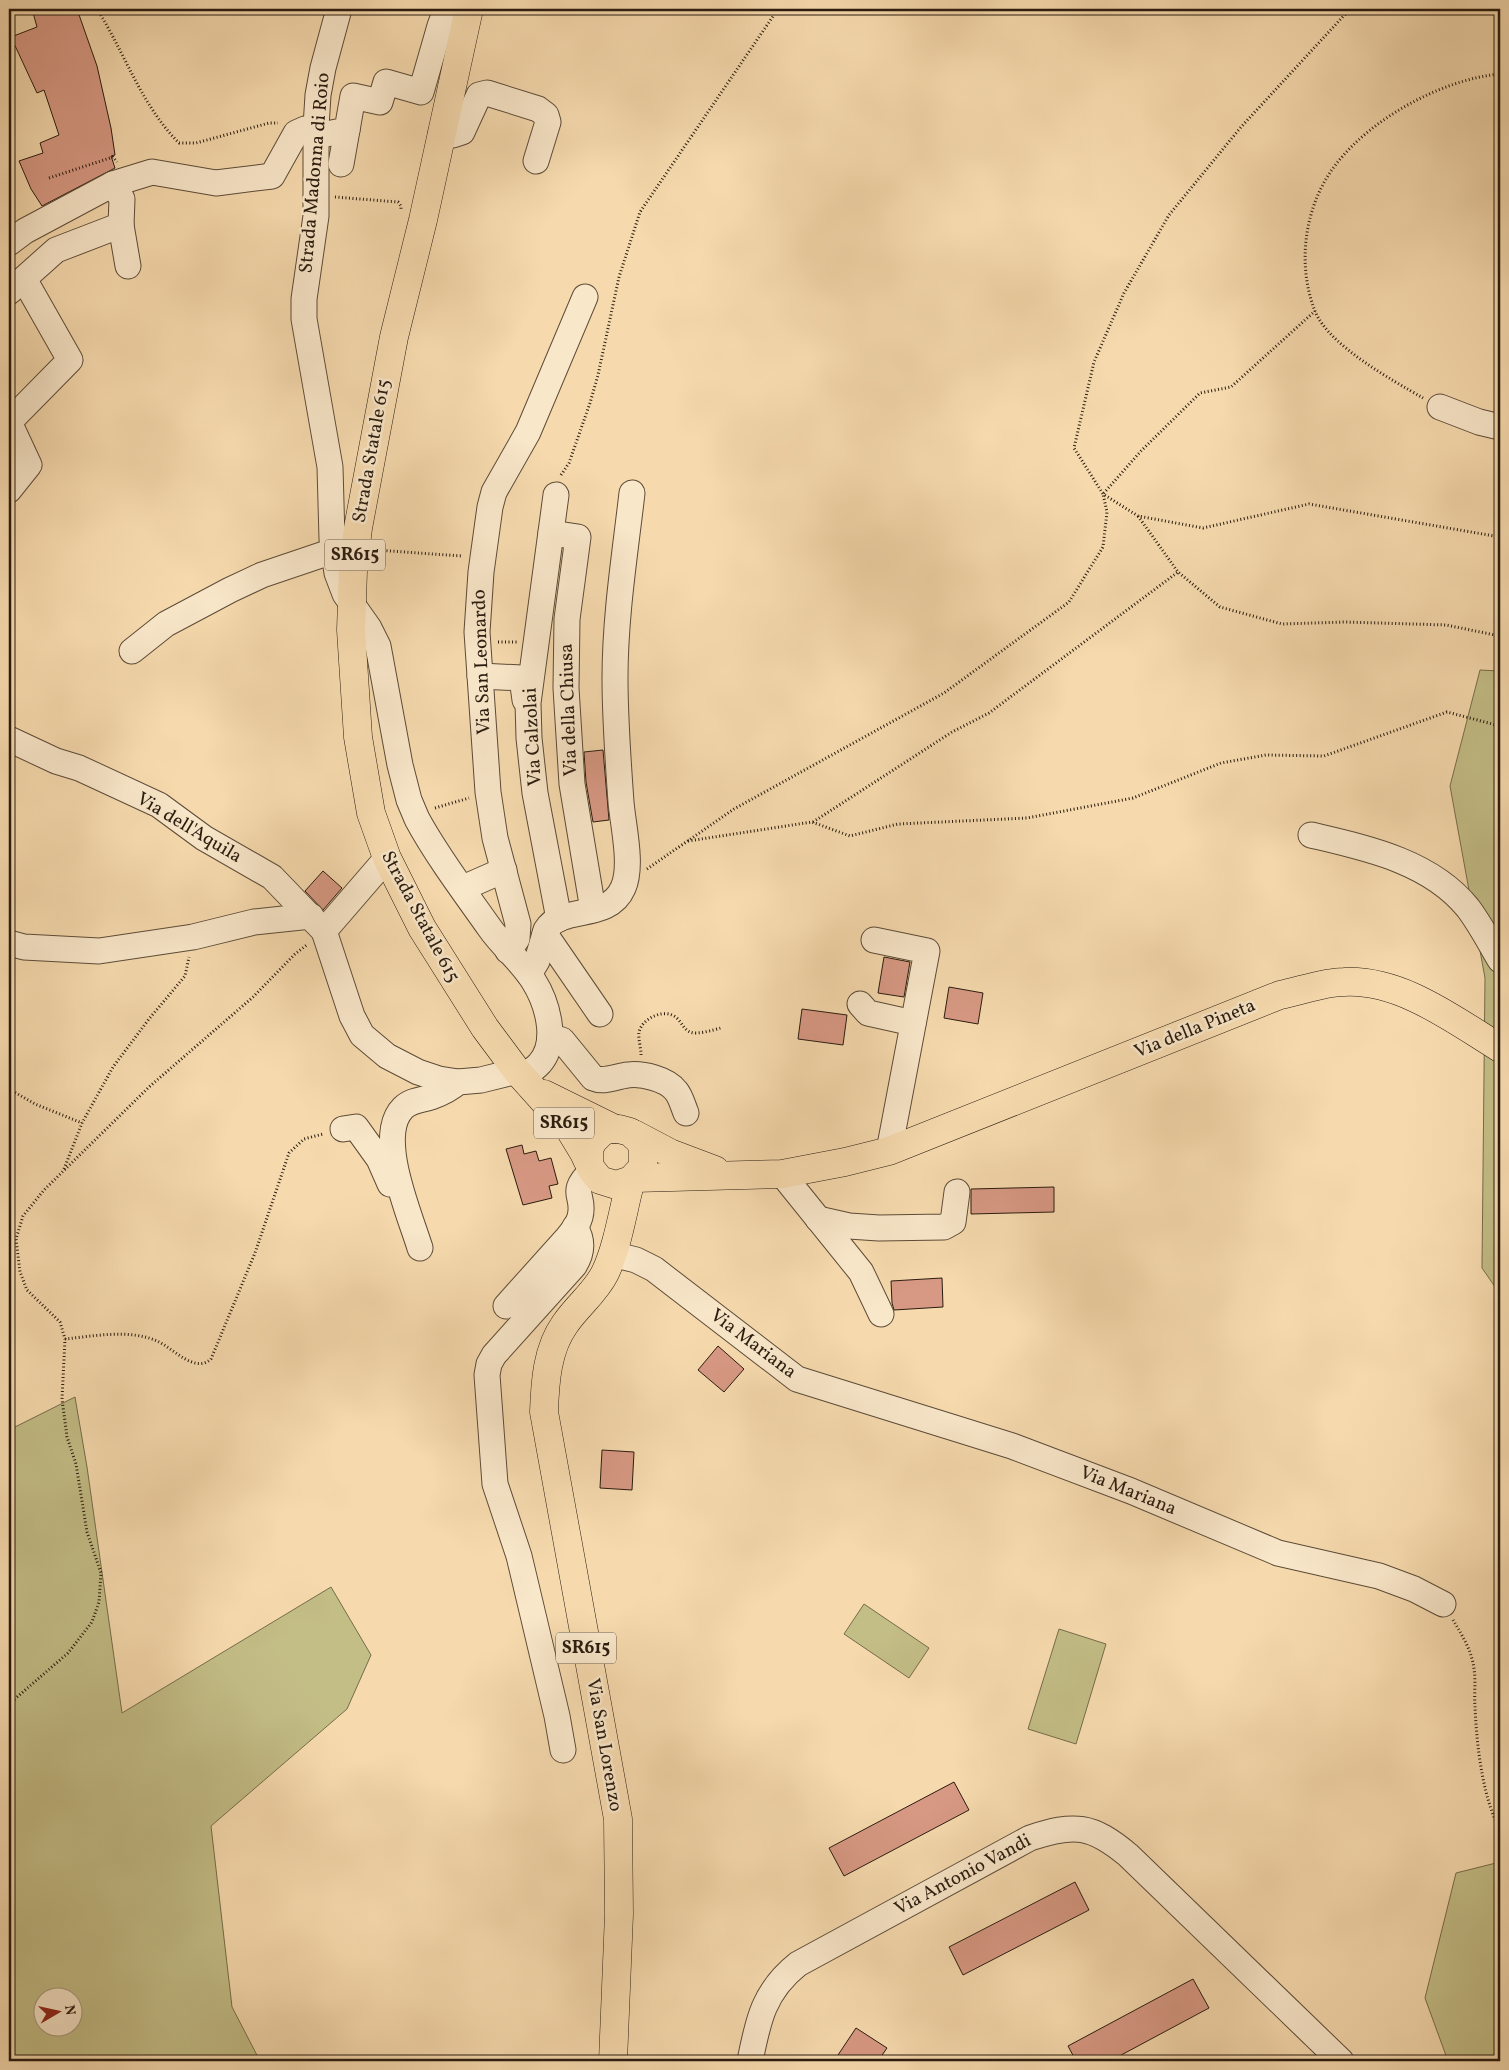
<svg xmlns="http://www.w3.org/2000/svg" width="1509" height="2070" font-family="Vollkorn,serif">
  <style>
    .green { fill: #c3bd86; stroke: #766c4a; fill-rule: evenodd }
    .building { fill: #d89984; stroke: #291b0f }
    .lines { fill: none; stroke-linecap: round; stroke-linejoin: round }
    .minor-casing { stroke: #5c4b37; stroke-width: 27 }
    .major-casing { stroke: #291b0f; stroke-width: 29 }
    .path { stroke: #291b0f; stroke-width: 3; stroke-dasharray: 1 2.5; stroke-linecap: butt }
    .minor { stroke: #f9e7ca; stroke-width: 25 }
    .major { stroke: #f6daae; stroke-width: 28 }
    .labels { text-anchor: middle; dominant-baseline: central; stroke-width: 5; stroke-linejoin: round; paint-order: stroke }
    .shield { fill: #f9e7ca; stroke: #675847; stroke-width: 1 }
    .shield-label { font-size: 18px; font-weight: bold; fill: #291b0f }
    .street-label { font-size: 19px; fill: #291b0f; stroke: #f9e7ca }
  </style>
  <rect width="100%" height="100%" fill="#f6daae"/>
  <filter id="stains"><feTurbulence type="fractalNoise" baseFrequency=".004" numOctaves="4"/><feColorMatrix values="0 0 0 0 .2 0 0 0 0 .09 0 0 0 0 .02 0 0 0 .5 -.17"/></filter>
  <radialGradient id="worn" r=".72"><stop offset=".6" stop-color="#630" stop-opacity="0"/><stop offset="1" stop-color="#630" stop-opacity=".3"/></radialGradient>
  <g class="green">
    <polygon points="1480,670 1500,671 1500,1294 1482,1268 1485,978 1450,786"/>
    <path d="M75,1397L87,1467L122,1713L331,1587L371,1655L347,1709L211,1826L232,2007L260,2061H9V1430ZM42,1998H72V2028H42Z"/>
    <polygon points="864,1604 929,1648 909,1678 844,1634"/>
    <polygon points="1059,1629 1106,1644 1076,1744 1028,1729"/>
    <polygon points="1500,1862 1500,2061 1448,2061 1425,1998 1456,1873"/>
  </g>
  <g class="building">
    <polygon points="32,9 77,9 97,66 111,128 115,155 111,156 115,168 42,206 31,189 19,161 43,153 40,143 59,135 44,90 37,93 11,37 37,27"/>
    <polygon points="603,750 609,820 593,822 586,782 584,752"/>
    <polygon points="323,871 342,888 323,910 305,891"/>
    <polygon points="884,957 910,962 904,997 878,993"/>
    <polygon points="949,987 983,993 978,1024 944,1018"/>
    <polygon points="802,1009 847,1015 843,1045 798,1039"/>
    <polygon points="522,1145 524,1154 536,1151 539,1161 551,1158 558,1184 549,1186 552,1198 523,1205 506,1149"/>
    <polygon points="1054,1187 1054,1212 971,1214 971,1189"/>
    <polygon points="942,1278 943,1307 894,1310 892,1303 891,1281"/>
    <polygon points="718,1346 744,1369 724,1392 698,1370"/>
    <polygon points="602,1450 634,1452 632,1490 600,1488"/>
    <polygon points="954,1782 969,1810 844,1876 829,1848"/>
    <polygon points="1075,1882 1089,1910 963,1975 949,1947"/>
    <polygon points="1193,1979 1209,2008 1110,2061 1076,2061 1068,2046"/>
    <polygon points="856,2028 887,2048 878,2061 834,2061"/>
  </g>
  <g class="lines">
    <defs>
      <g id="minor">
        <path d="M339,9L323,68L318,95L316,127V216L304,299V319L330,467L332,539L337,573L345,594L369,628L378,646L400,765L409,800L417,819C437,856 465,893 489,927C502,946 521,961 533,980C547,1002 559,1041 540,1063C536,1068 528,1073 522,1077"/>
        <polyline points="441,133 453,135 462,132 479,95 487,93 538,109 546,115 548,122 536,161"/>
        <polyline points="316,136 347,130 353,96 380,102 386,82 421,92 440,26 443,18 451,9"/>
        <polyline points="341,164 347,130"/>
        <polyline points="113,184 122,199 121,225 128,266"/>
        <polyline points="9,243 25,231 113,184 152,172 216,183 272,176 296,133 305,129 316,127"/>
        <polyline points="9,292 56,250 121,225"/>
        <polyline points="1440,407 1479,422 1500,427"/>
        <polyline points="9,422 70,360 24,279"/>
        <polyline points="9,422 29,465 9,490"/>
        <polyline points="556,495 528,703 529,738 535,793 559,919"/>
        <polyline points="551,533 578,537 567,619 566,688 572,784 593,910"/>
        <polyline points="132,651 166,624 230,590 262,575 333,551"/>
        <polyline points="480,676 522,678 525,700"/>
        <polyline points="9,739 56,761 79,768 159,805 204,838 272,877 324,931 352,1016 362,1035 387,1056 418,1072 439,1079 458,1082 481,1080 517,1071"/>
        <path d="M1311,835C1366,848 1430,861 1468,908C1480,924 1490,943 1500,960"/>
        <polyline points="463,888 504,870"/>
        <polyline points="324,931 387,858"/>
        <polyline points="545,934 600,1014"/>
        <polyline points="874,940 927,951 889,1151"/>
        <polyline points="9,943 24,947 99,951 193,937 254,922 311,916"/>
        <polyline points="508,951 517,939 518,924 495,838 488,792 477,632 481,572 490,507 494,492 528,432 585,297"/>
        <path d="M529,974L537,961L546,930C562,904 608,922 623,888C633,866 623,826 621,802C618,761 615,719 615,678C615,616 625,554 632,493"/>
        <polyline points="860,1004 868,1013 913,1023"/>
        <path d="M550,1037L562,1040L593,1078C605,1083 616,1076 628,1075C642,1073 667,1079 676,1091C681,1097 683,1106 686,1113"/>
        <polyline points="343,1129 356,1127 379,1159 390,1184"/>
        <polyline points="782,1174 861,1272 881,1314"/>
        <polyline points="818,1219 849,1226 879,1228 944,1227 953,1222 957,1192"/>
        <path d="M420,1248C410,1215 375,1136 403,1108C411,1100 422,1100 431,1097C442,1093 450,1089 458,1082"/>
        <polyline points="612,1254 636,1260 654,1269 797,1379 1012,1446 1131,1491 1278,1553 1379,1576 1414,1589 1443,1604"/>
        <path d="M506,1306L567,1238C572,1232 578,1225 580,1217C586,1194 567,1195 592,1170"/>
        <path d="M563,1750L557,1716L519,1556L495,1484L487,1375L489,1364L494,1355L574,1266C583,1252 583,1240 575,1227"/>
        <path d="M750,2061C758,2020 764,1991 798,1964L1030,1838C1075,1823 1092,1825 1128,1855L1341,2061"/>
      </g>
      <g id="major">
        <polyline points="469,9 423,220 394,337 358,528 353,571 351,630 358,737 371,813 387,858 422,928 485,1028 517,1071 570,1130 584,1153 592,1170 600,1180 616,1185 631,1180 643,1167 643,1149 640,1141 630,1132 619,1129 610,1129 602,1132 593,1141 589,1149 589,1162"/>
        <polyline points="544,1094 615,1129"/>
        <polyline points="634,1134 670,1153 715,1170"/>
        <path d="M635,1178L782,1174L845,1162L889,1151L1280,995C1300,991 1324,982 1344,982C1401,979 1454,1020 1500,1048"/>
        <path d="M613,2061L619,1914L618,1819L544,1412C545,1382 547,1349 565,1324C578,1305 595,1293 605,1273C618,1246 623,1209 631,1180"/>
      </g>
    </defs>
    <use href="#minor" class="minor-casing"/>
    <use href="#major" class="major-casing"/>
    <g class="path">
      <path d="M97,9C125,53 141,105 179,143H196L269,123H278"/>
      <polyline points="1350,9 1241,127 1169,215 1124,293 1094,362 1074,448 1103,494 1138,516 1203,528 1309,504 1500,537"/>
      <polyline points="9,10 10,9"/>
      <polyline points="49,178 113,157 117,162"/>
      <polyline points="335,197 398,202 401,206 401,211"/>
      <path d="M1423,398C1392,380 1328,345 1315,311C1296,263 1305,203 1337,163C1372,118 1443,79 1500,74"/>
      <polyline points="561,475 569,463 590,403 598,375 619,277 640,212 778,9"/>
      <polyline points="1138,516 1178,572 1220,607 1282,624 1345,622 1446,625 1500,636"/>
      <polyline points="376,550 462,556"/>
      <polyline points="498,642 517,642"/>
      <polyline points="435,808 469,798"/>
      <polyline points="813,822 952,732 989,713 1178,572"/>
      <polyline points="688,841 812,822 850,836 898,824 1027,818 1133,798 1221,763 1266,755 1324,756 1447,712 1500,726"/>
      <polyline points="647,869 734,809 944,693 1069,602 1103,547 1107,512 1103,494 1141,451 1200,393 1231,387 1315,311"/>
      <path d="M641,1055C641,1048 638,1039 639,1032C642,1019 662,1009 674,1016C681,1020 683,1029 690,1032C698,1035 713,1030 721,1028"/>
      <polyline points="9,1089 35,1104 82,1123"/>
      <polyline points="64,1169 82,1123 113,1067 149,1019 185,976 189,957"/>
      <path d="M65,1339C94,1336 130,1329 157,1341C173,1348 195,1374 211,1359L255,1253L289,1153L304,1139L323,1134"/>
      <path d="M1453,1620C1462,1635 1472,1651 1474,1669C1476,1681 1474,1695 1475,1707C1477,1748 1482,1794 1500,1831"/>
      <polyline points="9,1704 68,1653 92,1622 99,1602 101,1573 87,1532 76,1464 67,1437 62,1399 65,1339 60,1322 27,1290 20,1272 16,1239 23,1216 44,1190 149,1087 253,997 295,954 308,944"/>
    </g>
    <use href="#minor" class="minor"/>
    <use href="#major" class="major"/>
  </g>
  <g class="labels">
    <g class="shield">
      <rect x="325" y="539.5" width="60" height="31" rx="4"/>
      <rect x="534" y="1107.5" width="60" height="31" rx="4"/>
      <rect x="556" y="1632.5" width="60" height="31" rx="4"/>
    </g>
    <g class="shield-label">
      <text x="355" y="555">SR615</text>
      <text x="564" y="1123">SR615</text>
      <text x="586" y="1648">SR615</text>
    </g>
    <g class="street-label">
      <text transform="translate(315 173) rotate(-85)">Strada Madonna di Roio</text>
      <text transform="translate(372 451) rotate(-80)">Strada Statale 615</text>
      <text transform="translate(482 662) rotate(-92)">Via San Leonardo</text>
      <text transform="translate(569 710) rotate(-92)">Via della Chiusa</text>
      <text transform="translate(533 737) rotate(-93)">Via Calzolai</text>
      <text transform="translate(189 828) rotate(31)">Via dell'Aquila</text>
      <text transform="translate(420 917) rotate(62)">Strada Statale 615</text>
      <text transform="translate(1195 1029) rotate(-22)">Via della Pineta</text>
      <text transform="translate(753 1344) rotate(37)">Via Mariana</text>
      <text transform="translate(1128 1491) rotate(22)">Via Mariana</text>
      <text transform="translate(604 1745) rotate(80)">Via San Lorenzo</text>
      <text transform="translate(963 1875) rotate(-28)">Via Antonio Vandi</text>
    </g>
  </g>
  <rect width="1509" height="2070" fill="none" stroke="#f6daae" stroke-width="30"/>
  <rect x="10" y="10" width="1489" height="2050" fill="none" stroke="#291b0f" stroke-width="2.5"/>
  <rect x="15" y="15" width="1479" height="2040" fill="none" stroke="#291b0f"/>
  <g transform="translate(58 2012) rotate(81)"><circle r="24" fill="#f9e7ca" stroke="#a6957f"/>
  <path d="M0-4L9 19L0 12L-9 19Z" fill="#8f2418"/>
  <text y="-8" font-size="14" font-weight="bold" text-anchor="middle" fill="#291b0f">N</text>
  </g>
  <rect width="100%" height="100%" filter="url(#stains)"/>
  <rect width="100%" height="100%" fill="url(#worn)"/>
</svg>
